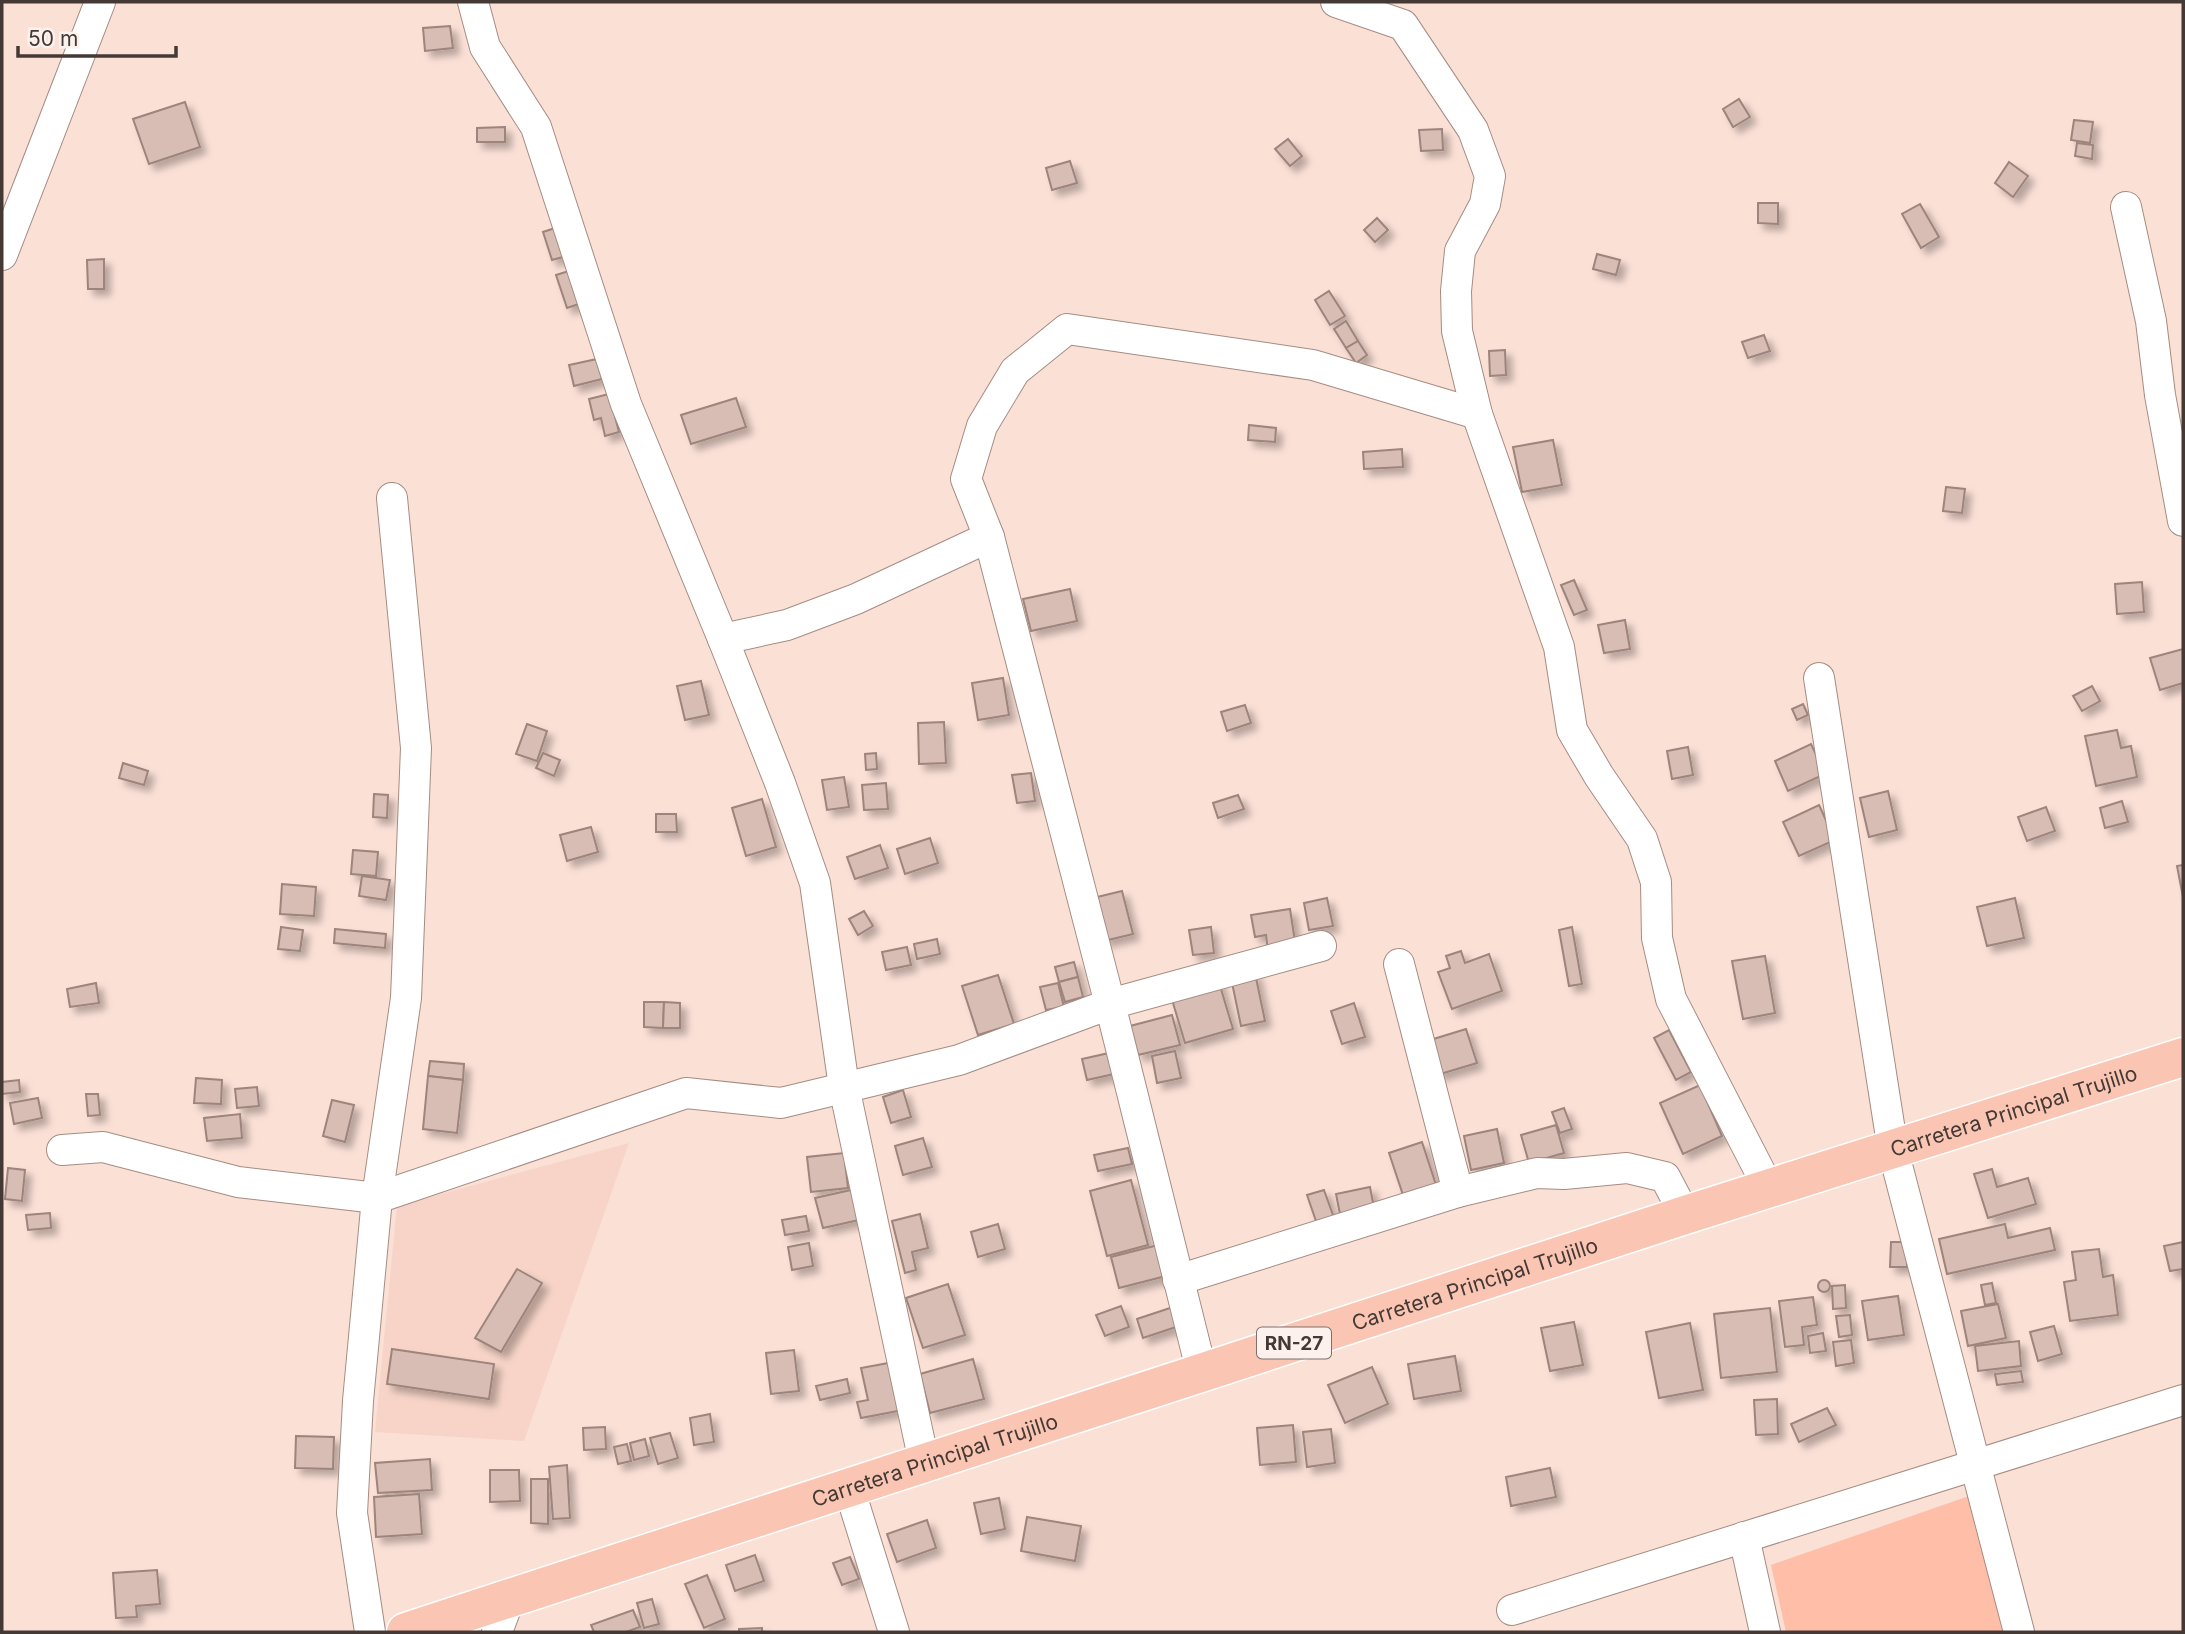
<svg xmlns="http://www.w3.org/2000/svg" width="2185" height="1634" font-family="Inter,sans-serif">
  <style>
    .built { fill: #f7d4c7 }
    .green { fill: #febea7 }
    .building { fill: #d8bdb4; stroke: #9d847b; stroke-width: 2; filter: url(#shadow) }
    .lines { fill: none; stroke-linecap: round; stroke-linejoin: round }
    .minor-casing { stroke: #a58c83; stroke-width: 32 }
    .major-casing { stroke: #fff; stroke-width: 41 }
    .minor { stroke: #fff; stroke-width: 30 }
    .major { stroke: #fac5b2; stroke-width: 38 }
    .labels { text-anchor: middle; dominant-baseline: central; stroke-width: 7; stroke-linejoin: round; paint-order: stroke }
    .shield { fill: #fcf1ed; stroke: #7b706c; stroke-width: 2 }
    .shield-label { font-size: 19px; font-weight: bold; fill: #443935 }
    .street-label { font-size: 21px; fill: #443935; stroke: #fcf1ed }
  </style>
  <defs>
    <filter id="shadow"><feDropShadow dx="6" dy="6" stdDeviation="3.5" flood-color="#0004"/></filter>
  </defs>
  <rect width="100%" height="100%" fill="#fbe0d6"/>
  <polygon class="built" points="629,1143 524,1441 375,1432 397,1206"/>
  <polygon class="green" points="1969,1496 2004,1632 1786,1632 1771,1565"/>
  <g class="building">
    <polygon points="450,26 453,48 425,51 423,28"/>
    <polygon points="1739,99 1750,117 1733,127 1723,109"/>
    <polygon points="185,102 200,147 149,164 133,119"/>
    <polygon points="2074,120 2093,122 2090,143 2071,140"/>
    <polygon points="505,127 505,142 477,142 477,128"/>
    <polygon points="1442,129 1443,150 1421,151 1419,130"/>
    <polygon points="1288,139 1302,156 1290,166 1275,149"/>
    <polygon points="2077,143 2093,145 2092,159 2075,156"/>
    <polygon points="1070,161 1077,183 1052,190 1046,168"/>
    <polygon points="2009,162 2028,176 2013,197 1995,183"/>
    <polygon points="1758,203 1778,203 1778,224 1758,223"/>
    <polygon points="1920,204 1939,237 1921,248 1902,214"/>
    <polygon points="1377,218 1388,230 1375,242 1364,230"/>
    <polygon points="561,226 570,255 552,260 543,232"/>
    <polygon points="1597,254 1620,260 1616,275 1593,269"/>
    <polygon points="104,259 104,289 88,289 87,260"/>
    <polygon points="572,270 582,303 567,308 556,275"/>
    <polygon points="1329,291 1345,316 1330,325 1315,300"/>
    <polygon points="1346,321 1358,341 1346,348 1334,329"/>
    <polygon points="1764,335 1770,351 1748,358 1742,342"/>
    <polygon points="1358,341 1367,355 1356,363 1346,348"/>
    <polygon points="1505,350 1506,375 1490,376 1489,351"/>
    <polygon points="597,359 602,379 574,386 569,365"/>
    <polygon points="609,394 619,432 605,436 601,418 594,420 589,399"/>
    <polygon points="736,398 746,427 691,444 681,415"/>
    <polygon points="1249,425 1276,428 1275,442 1248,440"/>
    <polygon points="1553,440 1562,485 1522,492 1513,447"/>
    <polygon points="1402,449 1403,467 1364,469 1363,452"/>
    <polygon points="1946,487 1965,489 1962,513 1943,511"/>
    <polygon points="1574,580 1587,610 1574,615 1561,585"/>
    <polygon points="2142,582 2144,612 2117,614 2115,584"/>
    <polygon points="1070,589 1077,621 1031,631 1023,599"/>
    <polygon points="1625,620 1630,649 1604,653 1598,625"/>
    <polygon points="2183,649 2183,683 2160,690 2150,658"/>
    <polygon points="1003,678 1009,715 978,720 972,683"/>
    <polygon points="701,681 709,715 685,720 677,686"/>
    <polygon points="2092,686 2100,701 2082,711 2073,696"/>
    <polygon points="1803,704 1808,715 1797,720 1792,709"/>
    <polygon points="1245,705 1251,723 1227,731 1221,712"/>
    <polygon points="944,722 946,763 919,764 918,723"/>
    <polygon points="527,724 547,731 537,761 516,754"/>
    <polygon points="2117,730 2121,748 2131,746 2137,777 2096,786 2085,736"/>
    <polygon points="1811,744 1825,774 1788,791 1775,761"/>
    <polygon points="1688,747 1693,775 1672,779 1667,751"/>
    <polygon points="543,753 560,760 554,776 536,768"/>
    <polygon points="876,753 877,769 866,770 865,754"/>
    <polygon points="123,763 148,771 144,785 119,778"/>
    <polygon points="1031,773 1035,801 1017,803 1012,775"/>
    <polygon points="844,777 849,807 827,810 822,780"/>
    <polygon points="886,783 888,809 864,810 862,785"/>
    <polygon points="1888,791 1897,830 1869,837 1860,798"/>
    <polygon points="374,794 388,795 387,818 373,817"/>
    <polygon points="1238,795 1244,809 1218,818 1213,803"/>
    <polygon points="762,799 776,847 746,856 732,808"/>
    <polygon points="2122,801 2128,822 2105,828 2100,808"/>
    <polygon points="1819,805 1835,840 1799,856 1783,822"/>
    <polygon points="2046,807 2055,831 2027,841 2018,817"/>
    <polygon points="656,814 676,814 677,832 656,832"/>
    <polygon points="591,827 598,852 567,861 560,835"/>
    <polygon points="930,838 938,863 905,874 897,849"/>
    <polygon points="880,845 888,868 855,879 847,857"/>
    <polygon points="353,850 378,852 376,876 351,874"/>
    <polygon points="2183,865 2183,897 2177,866"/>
    <polygon points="362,876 390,880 386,900 359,896"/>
    <polygon points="282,884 316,887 314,916 280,914"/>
    <polygon points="1122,891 1133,934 1104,941 1093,898"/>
    <polygon points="1327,898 1333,926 1309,930 1304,903"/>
    <polygon points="2015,898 2024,938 1987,946 1977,907"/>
    <polygon points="1290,909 1296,948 1268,952 1266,935 1255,937 1251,915"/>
    <polygon points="864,911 873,926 858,935 849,919"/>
    <polygon points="281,927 303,930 300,951 278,949"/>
    <polygon points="1211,927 1214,953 1193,955 1189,930"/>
    <polygon points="1572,927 1582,984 1569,986 1559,930"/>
    <polygon points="335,929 386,934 385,948 334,943"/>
    <polygon points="937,939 940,954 917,959 914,944"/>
    <polygon points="907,947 911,965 886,970 882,952"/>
    <polygon points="1461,951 1465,963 1489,954 1502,991 1452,1009 1438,972 1450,968 1446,956"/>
    <polygon points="1765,956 1775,1013 1743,1019 1732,961"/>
    <polygon points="1074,962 1078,977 1059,982 1055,967"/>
    <polygon points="1255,973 1265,1021 1241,1026 1231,978"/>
    <polygon points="998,975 1014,1024 978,1035 962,986"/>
    <polygon points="1078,977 1083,997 1065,1002 1059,982"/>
    <polygon points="1218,979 1233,1029 1185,1043 1170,993"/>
    <polygon points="96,983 99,1003 70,1007 67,989"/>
    <polygon points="1058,983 1064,1007 1046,1010 1040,987"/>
    <polygon points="644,1002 664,1002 663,1028 644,1027"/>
    <polygon points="664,1002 680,1003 680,1028 663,1028"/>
    <polygon points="1354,1003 1365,1037 1342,1044 1331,1011"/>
    <polygon points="1172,1015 1180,1045 1138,1055 1130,1026"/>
    <polygon points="1466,1029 1477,1063 1437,1075 1427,1041"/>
    <polygon points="1669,1030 1691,1072 1676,1080 1654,1038"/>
    <polygon points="1175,1051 1181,1078 1157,1083 1152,1056"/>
    <polygon points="1109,1053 1114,1074 1087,1080 1082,1059"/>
    <polygon points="430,1061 464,1064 463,1080 428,1076"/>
    <polygon points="428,1076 463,1080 457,1133 423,1129"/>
    <polygon points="196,1078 222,1080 221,1104 194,1103"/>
    <polygon points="19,1080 20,1092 2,1094 2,1082"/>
    <polygon points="1700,1085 1722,1136 1683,1154 1660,1103"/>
    <polygon points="257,1087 259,1106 237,1108 235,1089"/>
    <polygon points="903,1090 911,1117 891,1123 883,1097"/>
    <polygon points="86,1094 98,1094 100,1115 88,1116"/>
    <polygon points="38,1098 42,1118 14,1124 10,1103"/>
    <polygon points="332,1100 354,1105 345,1142 323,1136"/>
    <polygon points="1564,1108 1572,1129 1560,1133 1552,1112"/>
    <polygon points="240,1114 242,1138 207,1141 204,1118"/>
    <polygon points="1556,1125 1564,1153 1529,1163 1521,1135"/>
    <polygon points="1497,1129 1504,1163 1471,1170 1464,1136"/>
    <polygon points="923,1138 932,1167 903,1175 895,1146"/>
    <polygon points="1422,1142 1436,1185 1403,1195 1389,1153"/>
    <polygon points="1128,1148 1132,1164 1098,1171 1094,1155"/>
    <polygon points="844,1153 848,1188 811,1192 807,1157"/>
    <polygon points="8,1168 25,1170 22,1201 5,1199"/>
    <polygon points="1992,1169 1997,1187 2028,1178 2036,1204 1988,1218 1974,1174"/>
    <polygon points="1131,1180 1148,1245 1107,1256 1090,1191"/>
    <polygon points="1370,1187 1374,1208 1340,1214 1336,1194"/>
    <polygon points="851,1190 859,1220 823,1228 815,1198"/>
    <polygon points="1324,1190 1334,1218 1317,1224 1307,1195"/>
    <polygon points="50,1213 51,1228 28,1230 26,1215"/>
    <polygon points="920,1214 928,1248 912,1252 916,1270 905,1273 892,1221"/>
    <polygon points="806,1216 809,1231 785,1235 782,1220"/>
    <polygon points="998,1224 1005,1249 978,1257 971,1232"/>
    <polygon points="2005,1224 2008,1238 2050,1228 2055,1250 1947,1274 1939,1239"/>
    <polygon points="1891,1242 1907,1242 1907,1267 1890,1267"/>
    <polygon points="2183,1242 2183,1269 2170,1271 2164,1246"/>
    <polygon points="809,1243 813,1266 792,1270 788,1247"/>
    <polygon points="1158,1245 1166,1276 1119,1288 1111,1257"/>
    <polygon points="2099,1249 2103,1277 2113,1275 2118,1315 2070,1321 2064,1282 2076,1280 2072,1252"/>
    <polygon points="517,1269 542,1283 501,1352 475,1338"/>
    <circle cx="1824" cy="1286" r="6"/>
    <polygon points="1992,1283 1996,1303 1985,1305 1981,1285"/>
    <polygon points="948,1284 965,1335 923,1348 906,1298"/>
    <polygon points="1845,1285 1846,1308 1833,1309 1832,1286"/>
    <polygon points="1898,1296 1904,1335 1868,1340 1862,1301"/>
    <polygon points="1813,1297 1817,1325 1802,1327 1804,1345 1785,1347 1779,1301"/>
    <polygon points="1998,1304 2006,1338 1968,1346 1961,1311"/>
    <polygon points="1121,1306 1129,1327 1105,1336 1096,1315"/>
    <polygon points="1176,1306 1182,1325 1143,1338 1137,1319"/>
    <polygon points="1770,1308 1777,1372 1721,1378 1714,1314"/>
    <polygon points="1850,1315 1852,1335 1839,1337 1836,1316"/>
    <polygon points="1574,1322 1583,1365 1550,1371 1541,1328"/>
    <polygon points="1690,1323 1703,1390 1659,1398 1646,1332"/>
    <polygon points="2054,1326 2062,1354 2038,1361 2030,1332"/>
    <polygon points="1823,1333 1826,1351 1810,1353 1808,1336"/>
    <polygon points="1851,1340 1854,1363 1836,1366 1833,1342"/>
    <polygon points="2019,1341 2021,1366 1978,1371 1975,1346"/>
    <polygon points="392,1349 494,1364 489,1399 387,1384"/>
    <polygon points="794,1350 799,1391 771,1394 766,1353"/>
    <polygon points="1455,1356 1461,1391 1414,1399 1408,1364"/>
    <polygon points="973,1359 984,1399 930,1413 920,1374"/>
    <polygon points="894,1362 903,1410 861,1418 857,1402 868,1400 861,1368"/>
    <polygon points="1372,1367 1388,1404 1345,1423 1328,1385"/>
    <polygon points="2021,1371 2023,1382 1997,1385 1995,1374"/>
    <polygon points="847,1379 850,1393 820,1400 816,1386"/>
    <polygon points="1777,1399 1778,1434 1756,1435 1754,1400"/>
    <polygon points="1827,1408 1836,1425 1799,1442 1791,1424"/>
    <polygon points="710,1414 714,1442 694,1445 690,1418"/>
    <polygon points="1293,1425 1296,1462 1260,1465 1257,1428"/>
    <polygon points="605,1427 606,1449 584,1450 583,1428"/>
    <polygon points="1331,1429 1335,1463 1307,1467 1303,1432"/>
    <polygon points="670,1433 678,1458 658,1464 650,1438"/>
    <polygon points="296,1436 334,1437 333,1469 295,1468"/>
    <polygon points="645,1439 649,1456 634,1460 630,1443"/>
    <polygon points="627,1444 631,1461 618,1464 614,1447"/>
    <polygon points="430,1459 432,1490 378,1493 375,1463"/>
    <polygon points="567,1465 570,1518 553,1519 549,1467"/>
    <polygon points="1550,1468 1556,1497 1511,1506 1506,1477"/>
    <polygon points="490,1470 519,1470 520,1501 490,1502"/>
    <polygon points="531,1479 548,1479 548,1524 531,1523"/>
    <polygon points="419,1494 422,1534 376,1537 374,1497"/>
    <polygon points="999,1498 1005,1529 981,1534 974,1503"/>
    <polygon points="1027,1517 1081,1526 1075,1561 1021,1551"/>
    <polygon points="927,1520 936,1548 897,1562 887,1534"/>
    <polygon points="755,1555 764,1581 735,1591 726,1565"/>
    <polygon points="850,1557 859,1579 842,1585 833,1563"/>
    <polygon points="157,1570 160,1604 136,1606 137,1617 116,1618 113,1573"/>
    <polygon points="707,1575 725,1619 704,1628 685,1584"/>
    <polygon points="652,1599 659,1624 644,1628 637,1603"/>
    <polygon points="633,1610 640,1627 626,1632 594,1632 591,1625"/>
    <polygon points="762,1628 762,1632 739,1632 739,1629"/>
  </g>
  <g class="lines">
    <defs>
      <g id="minor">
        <polyline points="473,2 485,47 536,127 626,404 723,639 780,783 815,883 844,1087 924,1462"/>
        <polyline points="1336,2 1403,25 1473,130 1490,176 1485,204 1460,251 1456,291 1457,331 1477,414 1559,647 1572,730 1599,776 1642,839 1656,882 1657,938 1671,999 1769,1189"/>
        <polyline points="2126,207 2151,321 2160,395 2183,521"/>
        <polyline points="2,255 100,2"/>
        <polyline points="723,639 787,625 856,599 989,537"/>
        <polyline points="1819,678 1893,1150 2019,1632"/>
        <polyline points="1399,964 1458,1192 1537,1173 1564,1174 1627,1168 1665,1177 1685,1215"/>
        <polyline points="62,1150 103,1147 238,1182 377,1198 686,1093 781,1103 959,1060 1110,1004 1321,946"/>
        <polyline points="1178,1280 1458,1192"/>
        <polyline points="1202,1373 1110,1004 989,537 966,479 982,426 1015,371 1067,329 1313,365 1477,414"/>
        <polyline points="849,1488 894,1632"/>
        <polyline points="1744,1537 1765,1632"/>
        <polyline points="1512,1610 2183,1400"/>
        <polyline points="370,1632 352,1513 358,1401 377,1198 406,998 416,748 392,498"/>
        <polyline points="497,1632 510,1597"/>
      </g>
      <g id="major">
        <path id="s1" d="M406,1632L1685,1215L2183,1057"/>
      </g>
    </defs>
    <use href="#minor" class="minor-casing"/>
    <use href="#major" class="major-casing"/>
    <use href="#minor" class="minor"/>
    <use href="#major" class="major"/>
  </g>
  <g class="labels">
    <rect class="shield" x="1257" y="1327.5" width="74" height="31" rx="5"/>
    <g class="shield-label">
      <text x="1294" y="1343">RN-27</text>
    </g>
    <g class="street-label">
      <text stroke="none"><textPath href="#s1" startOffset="1690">Carretera Principal Trujillo</textPath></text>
      <text stroke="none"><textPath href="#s1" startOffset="1124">Carretera Principal Trujillo</textPath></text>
      <text stroke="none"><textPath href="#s1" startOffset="556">Carretera Principal Trujillo</textPath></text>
    </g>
  </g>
  <rect width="2185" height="1634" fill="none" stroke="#443935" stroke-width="7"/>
  <path d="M18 46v10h158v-10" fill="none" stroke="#443935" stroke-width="3.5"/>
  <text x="28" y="46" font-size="21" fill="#443935" stroke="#fcf1ed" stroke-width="5" paint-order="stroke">50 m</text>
</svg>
